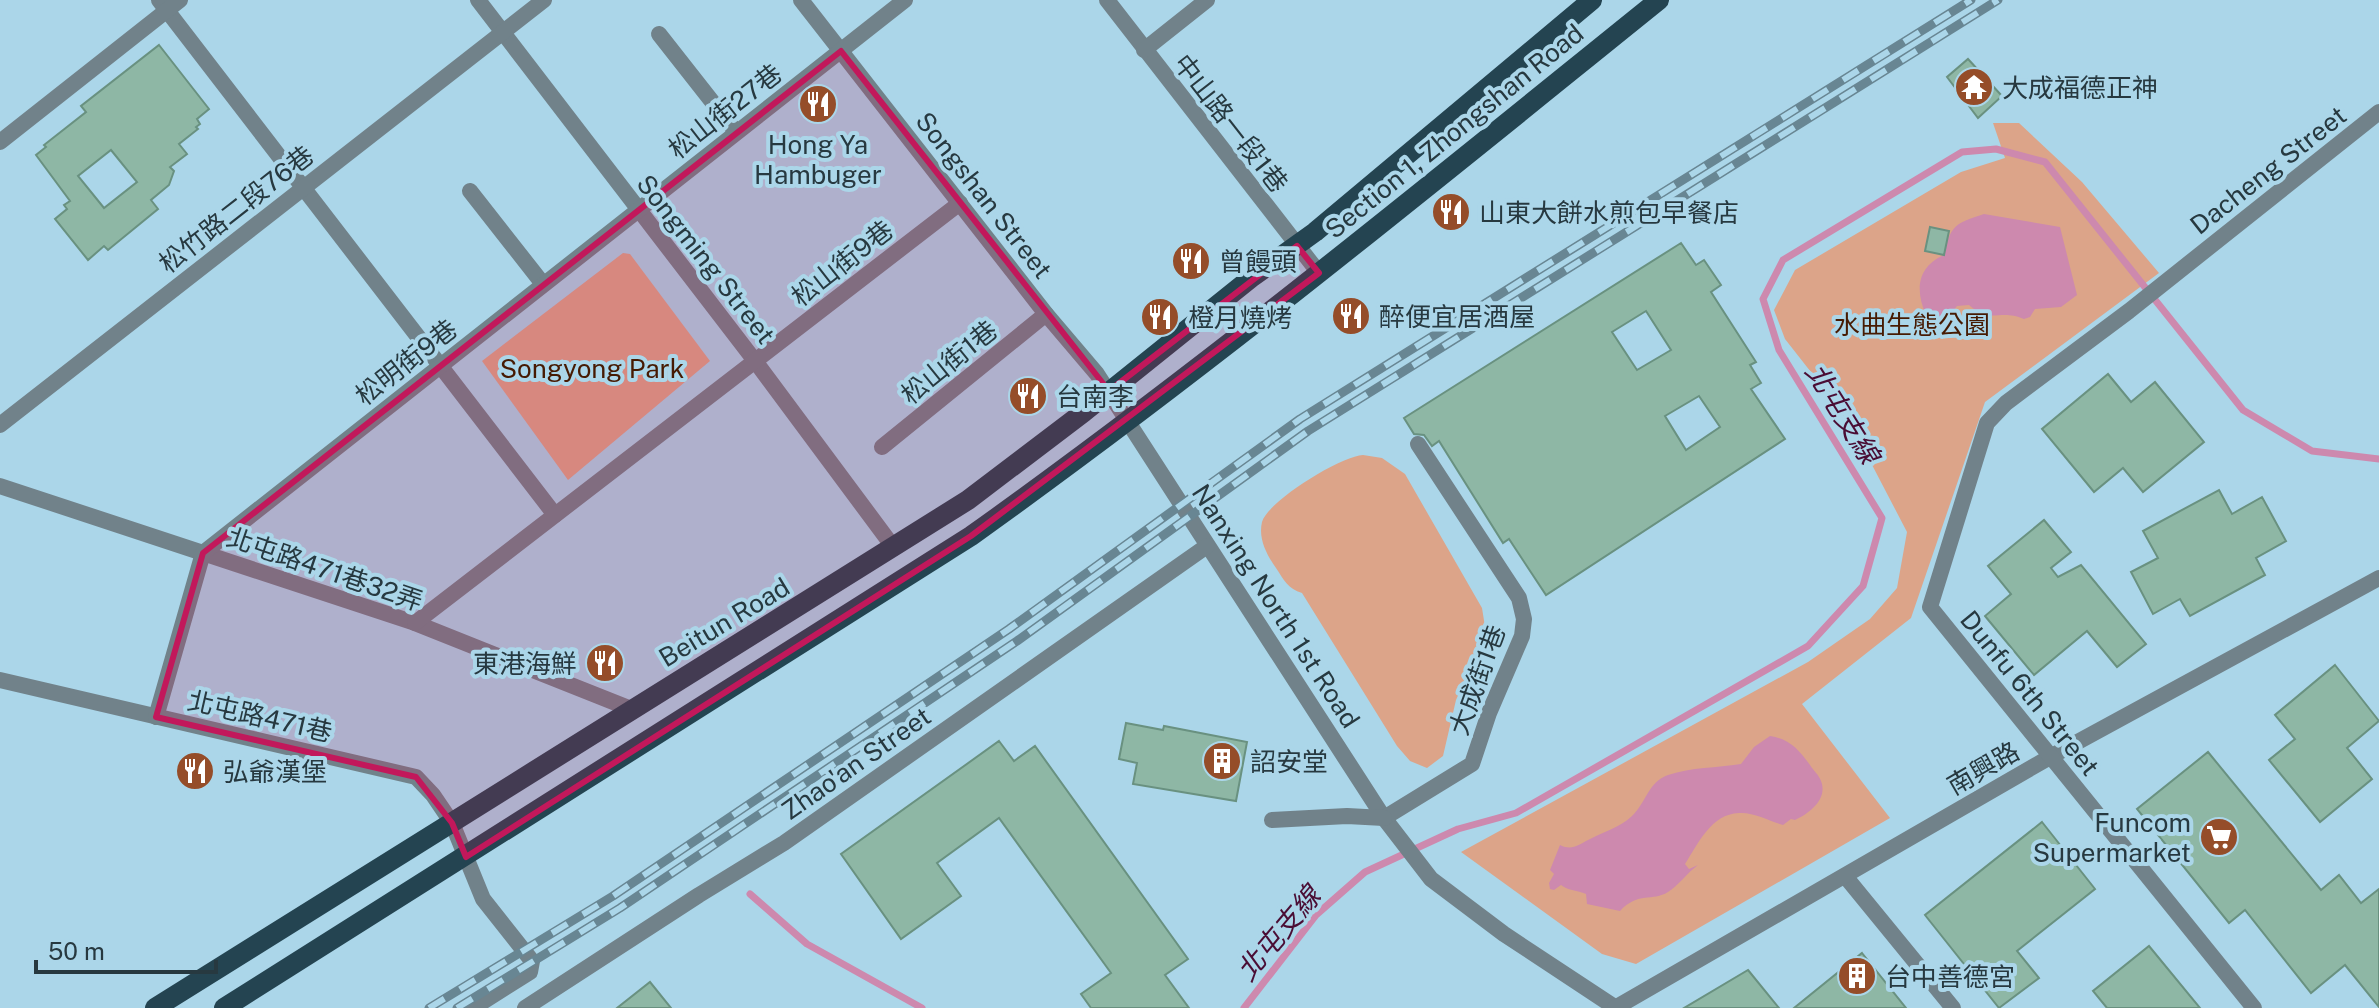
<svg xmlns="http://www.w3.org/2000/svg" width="2379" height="1008" font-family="'Public Sans','Noto Sans TC',sans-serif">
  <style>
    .green { fill: #dca489 }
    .water { fill: #cd89ae }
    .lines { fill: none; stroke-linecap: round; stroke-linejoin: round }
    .stream { stroke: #cd89ae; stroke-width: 7 }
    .building { fill: #8eb7a5; stroke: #699180; stroke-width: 2; fill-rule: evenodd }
    .street { stroke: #71828a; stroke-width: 16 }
    .primary { stroke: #244451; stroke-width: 20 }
    .rail-casing { stroke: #688693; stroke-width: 9 }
    .rail { stroke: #abd6e9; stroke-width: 6; stroke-dasharray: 18; stroke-linecap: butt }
    .marked { fill: #c2185b; fill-opacity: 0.2; stroke: #c2185b; stroke-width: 6; stroke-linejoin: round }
    .labels { text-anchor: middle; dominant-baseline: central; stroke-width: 8; stroke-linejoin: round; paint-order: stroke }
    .poi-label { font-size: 26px; fill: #273940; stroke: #abd6e9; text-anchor: start }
    .street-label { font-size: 26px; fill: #273940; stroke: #abd6e9 }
    .park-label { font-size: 26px; fill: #461a02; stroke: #abd6e9 }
    .water-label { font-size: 28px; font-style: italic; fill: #4a0d34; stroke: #abd6e9 }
  </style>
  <rect width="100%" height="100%" fill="#abd6e9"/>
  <g class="green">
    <polygon points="1993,123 2019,123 2082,182 2159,273 1985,402 1911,618 1802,704 1890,818 1636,964 1602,954 1461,852 1808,662 1870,619 1897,588 1907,532 1870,461 1836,404 1785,339 1774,310 1795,270 1961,172 2005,158"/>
    <polygon points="623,253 630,254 710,361 568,480 482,361"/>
    <path d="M1363,455L1382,458L1405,474L1482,608L1486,633L1456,700L1443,756L1427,768L1410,761L1397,746L1302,593C1288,589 1284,580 1276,568C1267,555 1258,539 1262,522C1268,501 1341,456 1363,455Z"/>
  </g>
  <g class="water">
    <path d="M1984,214L2060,227L2077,295L2061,307L2035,309L2030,317L2024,319C1999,308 1991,325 1969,305L1957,306L1947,319L1936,320L1926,315C1915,290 1917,267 1944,255C1950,226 1955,223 1984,214Z"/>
    <path d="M1770,736C1790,739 1799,750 1810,765C1813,770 1819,775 1821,781C1828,799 1810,813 1795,820L1791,819L1783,825C1769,821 1754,812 1739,813C1711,814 1698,844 1685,864L1689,869L1698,865C1687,873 1679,885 1668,892C1652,902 1639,891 1620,911L1587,904L1586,894C1577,890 1569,891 1561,885L1554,890L1550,889L1549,883L1554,874L1550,870L1560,845C1572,851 1578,845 1588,840C1603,832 1619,828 1632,816C1646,803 1648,782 1668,775C1692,767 1716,768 1741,764L1754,747Z"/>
  </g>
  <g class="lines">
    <g class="stream">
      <polyline points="750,894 807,944 922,1008"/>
      <polyline points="1244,1008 1316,915 1365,872 1458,829 1516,813 1808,646 1863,586 1882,518 1779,350 1763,299 1783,260 1962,152 1996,149 2045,162 2243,410 2312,451 2379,459"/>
    </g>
  </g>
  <g class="building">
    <path d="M159,45L209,109L197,119L200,124L196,127L198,129L179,144L187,154L170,167L174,171L169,185L151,200L158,209L108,250L104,246L88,260L55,219L67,209L64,205L70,201L36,155L46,147L44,145L86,112L81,106ZM111,150L137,182L104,208L78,176Z"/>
    <polygon points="1968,59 2002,96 1978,118 1947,77"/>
    <polygon points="1930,227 1949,231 1944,255 1925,251"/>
    <path d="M1681,243L1696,265L1704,260L1721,285L1711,292L1756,362L1750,365L1761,383L1751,389L1785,439L1546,595L1509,539L1503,543L1439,441L1432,446L1424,435L1414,434L1404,418ZM1646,311L1671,350L1637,370L1612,332ZM1699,396L1720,427L1686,450L1665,416Z"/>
    <polygon points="2108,374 2131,402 2155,382 2204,442 2143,492 2123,468 2094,492 2042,429"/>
    <polygon points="2219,490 2232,514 2262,497 2286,541 2256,558 2265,575 2190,616 2180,599 2153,614 2131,572 2158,558 2143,531"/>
    <polygon points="2044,520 2071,552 2051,568 2058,577 2081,565 2146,644 2117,667 2087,631 2034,675 1985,616 2011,594 1988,566"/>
    <polygon points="2335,665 2379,721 2347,748 2372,779 2320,822 2269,760 2295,739 2275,715"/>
    <polygon points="1126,723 1163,730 1164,726 1247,742 1236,801 1133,784 1137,763 1119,759"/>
    <polygon points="999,741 1014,761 1035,746 1188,959 1165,975 1189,1008 1091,1008 1081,994 1111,973 999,818 937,863 961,896 901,939 841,854"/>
    <polygon points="2208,752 2321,890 2339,875 2361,903 2379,889 2379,1007 2345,965 2311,993 2245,910 2229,923 2137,809"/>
    <polygon points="2042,822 2095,889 2017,951 2039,978 1999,1008 1925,915"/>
    <polygon points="2149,946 2200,1008 2107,1008 2093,991"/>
    <polygon points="1862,953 1906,1008 1794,1008"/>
    <polygon points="1748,970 1779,1008 1684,1008"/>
    <polygon points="650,982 671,1008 617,1008"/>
  </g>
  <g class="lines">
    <g class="street">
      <polyline points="159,0 555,515"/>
      <polyline points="478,0 755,361 894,548"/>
      <polyline points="801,0 1046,314 1097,374 1384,818 1431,879 1504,934 1616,1008"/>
      <polyline points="1107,0 1319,273"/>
      <polyline points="659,34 736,132"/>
      <polyline points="1144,50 1207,0"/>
      <polyline points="0,142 180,0"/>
      <polyline points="470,191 543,284"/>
      <polyline points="0,425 544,0"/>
      <polyline points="882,447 1046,314"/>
      <polyline points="0,486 415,623 631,709"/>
      <polyline points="415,623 960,203"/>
      <polyline points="0,680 416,777 433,795 452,823 483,899 532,961 530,972 473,1008"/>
      <polyline points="156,717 203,553 905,0"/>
      <polyline points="1384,818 1472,764 1489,713 1522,636 1524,619 1519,598 1418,444"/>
      <polyline points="1272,820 1347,816 1384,818"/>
      <polyline points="1845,876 1953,1008"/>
      <polyline points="525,1008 699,895 784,843 1207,546"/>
      <polyline points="1615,1008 2050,757 2379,578"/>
      <polyline points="2254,1008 1930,607 1987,423 2006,403 2129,311 2379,112"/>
    </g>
    <g class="primary">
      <polyline points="155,1008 968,500 1084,412 1251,278 1315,232 1592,0"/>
      <path d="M224,1008L971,536C1208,367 1433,182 1659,0"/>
    </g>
    <defs>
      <g id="rail">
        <polyline points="429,1008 613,896 1009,629 1300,419 1971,0"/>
        <polyline points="457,1008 620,908 1017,641 1308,431 1998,0"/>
      </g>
    </defs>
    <use href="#rail" class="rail-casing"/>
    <use href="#rail" class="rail"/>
  </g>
  <path class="marked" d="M841,51L1109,391L1297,246L1319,273L971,536L466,857L452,823L416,777L156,717L203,553Z"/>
  <defs>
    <symbol id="temple-disc" viewBox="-11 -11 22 22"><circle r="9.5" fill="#954d29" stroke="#abd6e9"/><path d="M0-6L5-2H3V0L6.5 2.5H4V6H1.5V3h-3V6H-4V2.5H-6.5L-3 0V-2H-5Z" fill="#fff"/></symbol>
    <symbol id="restaurant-disc" viewBox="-11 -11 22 22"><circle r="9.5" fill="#954d29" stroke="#abd6e9"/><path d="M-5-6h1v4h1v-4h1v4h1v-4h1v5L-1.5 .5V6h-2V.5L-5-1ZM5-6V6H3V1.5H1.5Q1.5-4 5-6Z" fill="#fff"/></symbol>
    <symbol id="building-disc" viewBox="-11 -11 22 22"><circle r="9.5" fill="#954d29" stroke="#abd6e9"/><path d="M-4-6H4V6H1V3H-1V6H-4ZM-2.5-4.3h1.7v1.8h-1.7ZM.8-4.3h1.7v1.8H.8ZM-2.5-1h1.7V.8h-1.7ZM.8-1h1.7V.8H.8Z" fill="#fff"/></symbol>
    <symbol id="supermarket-disc" viewBox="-11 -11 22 22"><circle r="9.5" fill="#954d29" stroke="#abd6e9"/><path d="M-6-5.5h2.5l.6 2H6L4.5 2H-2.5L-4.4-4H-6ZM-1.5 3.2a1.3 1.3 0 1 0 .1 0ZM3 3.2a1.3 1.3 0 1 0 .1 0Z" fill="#fff"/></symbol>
  </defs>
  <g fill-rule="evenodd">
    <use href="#temple-disc" x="1952" y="65" width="44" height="44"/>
    <use href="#restaurant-disc" x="796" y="82" width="44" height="44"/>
    <use href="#restaurant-disc" x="1429" y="190" width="44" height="44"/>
    <use href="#restaurant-disc" x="1169" y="239" width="44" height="44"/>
    <use href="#restaurant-disc" x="1329" y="294" width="44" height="44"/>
    <use href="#restaurant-disc" x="1138" y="295" width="44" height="44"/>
    <use href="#restaurant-disc" x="1006" y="374" width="44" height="44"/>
    <use href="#restaurant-disc" x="583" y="641" width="44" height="44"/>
    <use href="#building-disc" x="1200" y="739" width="44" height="44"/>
    <use href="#restaurant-disc" x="173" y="749" width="44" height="44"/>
    <use href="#supermarket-disc" x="2197" y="815" width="44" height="44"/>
    <use href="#building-disc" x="1835" y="954" width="44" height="44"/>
  </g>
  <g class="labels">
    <g class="poi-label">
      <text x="2002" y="87">大成福德正神</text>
      <text x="818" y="144" text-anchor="middle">Hong Ya<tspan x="818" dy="30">Hambuger</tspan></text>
      <text x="1479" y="212">山東大餅水煎包早餐店</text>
      <text x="1219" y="261">曾饅頭</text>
      <text x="1379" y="316">醉便宜居酒屋</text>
      <text x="1188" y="317">橙月燒烤</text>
      <text x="1056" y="396">台南李</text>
      <text x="577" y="663" text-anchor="end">東港海鮮</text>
      <text x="1250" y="761">詔安堂</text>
      <text x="223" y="771">弘爺漢堡</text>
      <text x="2191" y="822" text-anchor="end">Funcom<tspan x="2191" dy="30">Supermarket</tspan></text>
      <text x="1885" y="976">台中善德宮</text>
    </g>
    <g class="street-label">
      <text transform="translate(725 111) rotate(-38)">松山街27巷</text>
      <text transform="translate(1231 123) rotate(52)">中山路一段1巷</text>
      <text transform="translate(1454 131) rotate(-39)">Section 1, Zhongshan Road</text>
      <text transform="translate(2268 170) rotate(-38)">Dacheng Street</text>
      <text transform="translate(984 195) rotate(52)">Songshan Street</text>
      <text transform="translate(236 209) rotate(-38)">松竹路二段76巷</text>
      <text transform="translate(706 259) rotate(52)">Songming Street</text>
      <text transform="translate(842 263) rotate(-38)">松山街9巷</text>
      <text transform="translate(406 362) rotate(-38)">松明街9巷</text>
      <text transform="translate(949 362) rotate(-39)">松山街1巷</text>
      <text transform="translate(325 569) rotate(19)">北屯路471巷32弄</text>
      <text transform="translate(1276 606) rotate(57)">Nanxing North 1st Road</text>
      <text transform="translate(724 622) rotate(-31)">Beitun Road</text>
      <text transform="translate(1477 680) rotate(-70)">大成街1巷</text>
      <text transform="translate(2030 693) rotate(51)">Dunfu 6th Street</text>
      <text transform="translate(260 716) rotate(13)">北屯路471巷</text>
      <text transform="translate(856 763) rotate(-35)">Zhao'an Street</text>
      <text transform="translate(1983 768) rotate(-30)">南興路</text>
    </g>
    <g class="park-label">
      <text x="1912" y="324">水曲生態公園</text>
      <text x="592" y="368">Songyong Park</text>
    </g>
    <g class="water-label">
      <text transform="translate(1843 413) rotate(58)">北屯支線</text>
      <text transform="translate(1278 933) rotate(-50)">北屯支線</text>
    </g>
  </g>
  <path d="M36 960v12h180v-12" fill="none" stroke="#273940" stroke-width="4"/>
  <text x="48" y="960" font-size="24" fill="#273940" stroke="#abd6e9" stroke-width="6" paint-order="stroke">50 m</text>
</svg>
